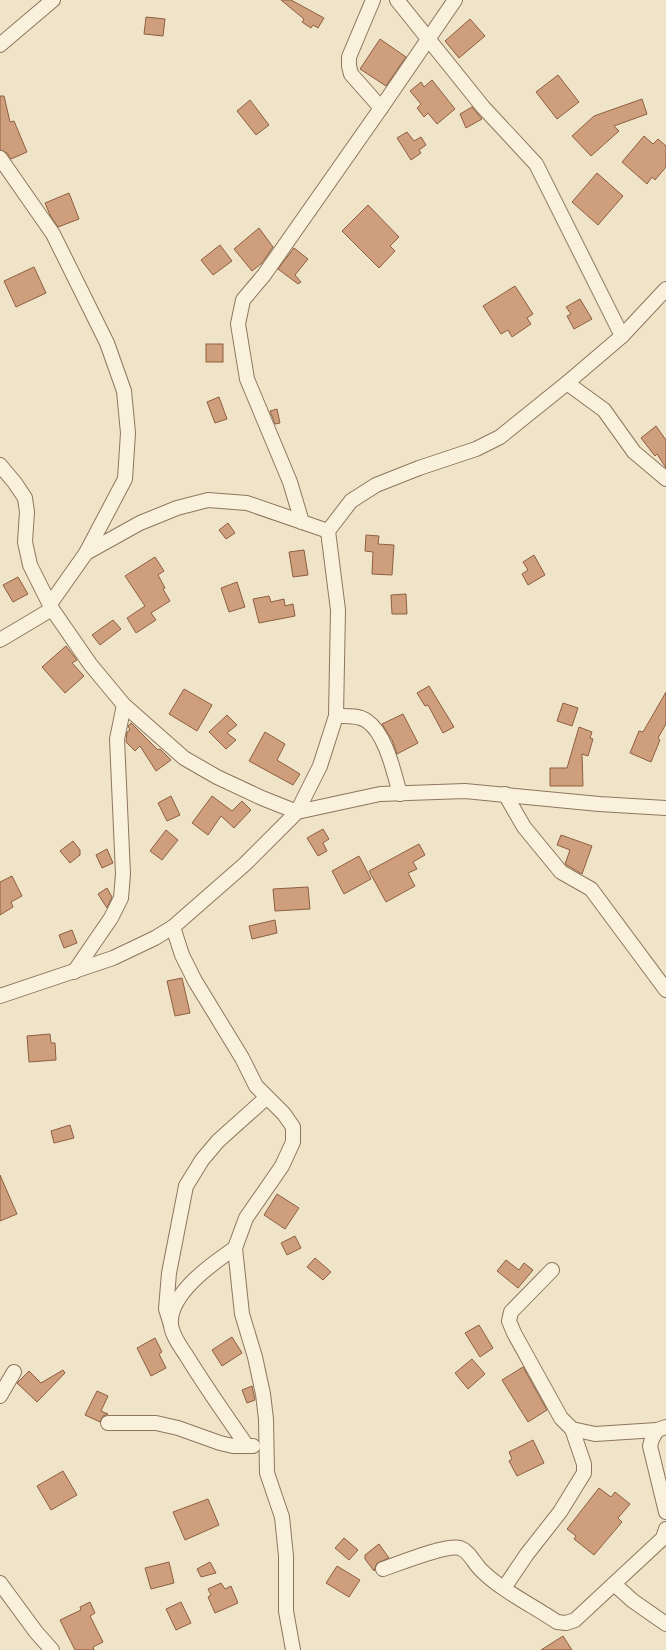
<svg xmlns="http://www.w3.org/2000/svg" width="666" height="1650" font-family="'Noto Serif',serif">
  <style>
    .building { fill: #cf9f7d; stroke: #8d5f41 }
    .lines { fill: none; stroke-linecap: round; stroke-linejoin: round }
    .minor-casing { stroke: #8d765c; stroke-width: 16 }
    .minor { stroke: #faf1dc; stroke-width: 14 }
  </style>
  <rect width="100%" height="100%" fill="#f0e4c8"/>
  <g class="building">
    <polygon points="281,0 291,0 324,18 318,28 313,25 311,28 302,22 304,19"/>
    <polygon points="146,17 165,19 163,36 144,34"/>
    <polygon points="470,19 485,36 459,58 445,41"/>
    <polygon points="380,39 406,57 386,86 360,69"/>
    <polygon points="558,75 579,102 557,119 536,92"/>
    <polygon points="432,80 455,109 437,124 428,113 424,117 417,108 421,104 410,91 421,82 424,87"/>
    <polygon points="0,96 4,96 10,122 14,121 27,152 11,159 7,153 0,150"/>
    <polygon points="642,99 647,114 614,126 619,131 591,156 572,136 594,116"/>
    <polygon points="250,100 269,125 256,135 237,111"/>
    <polygon points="472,107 482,119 466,128 460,114"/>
    <polygon points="407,132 414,141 421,137 426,145 419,150 421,153 411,160 397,138"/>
    <polygon points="644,136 653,144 658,139 666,146 666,167 655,180 652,177 647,184 622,162"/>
    <polygon points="597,173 623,196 598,225 572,202"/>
    <polygon points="69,193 79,219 58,227 50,215 45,203"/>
    <polygon points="368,205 399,237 390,246 395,251 379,268 342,231"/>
    <polygon points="259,228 273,247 262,263 252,271 234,249"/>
    <polygon points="220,245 232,261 213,275 201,260"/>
    <polygon points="294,248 308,259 295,275 301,282 298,284 278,269"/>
    <polygon points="34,267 46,293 16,307 4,281"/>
    <polygon points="515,286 533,314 527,318 531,324 512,337 508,330 501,334 483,306"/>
    <polygon points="580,299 592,319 574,329 567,316 571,314 566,307"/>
    <rect x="206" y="344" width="17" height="18"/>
    <polygon points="219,397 227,419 215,423 207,402"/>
    <polygon points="277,409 280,423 275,424 270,411"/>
    <polygon points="656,426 666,440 666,468 657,454 655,456 641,438"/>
    <polygon points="228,523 235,533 226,539 219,530"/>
    <polygon points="366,535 379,536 378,544 394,545 392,575 372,574 373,552 365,551"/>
    <polygon points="304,550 308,575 293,577 289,552"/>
    <polygon points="534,555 545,575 528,585 522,574 528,570 523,562"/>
    <polygon points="155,557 164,571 158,575 165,588 163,589 170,601 151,613 156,620 136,633 127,618 145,606 125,576"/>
    <polygon points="18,577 28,594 13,602 3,585"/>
    <polygon points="237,582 245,607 229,612 221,588"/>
    <polygon points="406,594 407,614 392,614 391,595"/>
    <polygon points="269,596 271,602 284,599 285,606 293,604 295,616 259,623 253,599"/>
    <polygon points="113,620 121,629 100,645 92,635"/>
    <polygon points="66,646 77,660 72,663 84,676 65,693 42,667"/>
    <polygon points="429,686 454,727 443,733 428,705 425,706 417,693"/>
    <polygon points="184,689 212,705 197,731 169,714"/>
    <polygon points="666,692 666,724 658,738 660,740 651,762 630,753 639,731 643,732"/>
    <polygon points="563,703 578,708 572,726 557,721"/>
    <polygon points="403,714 418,743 397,754 392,740 382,724"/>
    <polygon points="227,715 237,725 227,733 236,740 226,749 209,732"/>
    <polygon points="131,723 158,750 160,749 171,760 156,771 140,746 135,751 126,742 127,732 130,730 128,726"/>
    <polygon points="579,727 592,732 590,738 593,739 588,756 582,754 583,786 550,786 550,768 567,768"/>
    <polygon points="265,732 285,744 277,760 300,774 293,785 249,761"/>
    <polygon points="171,796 180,815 167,821 158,803"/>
    <polygon points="212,796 232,811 242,801 251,810 234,828 221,816 208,835 192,823"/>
    <polygon points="323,829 329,839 323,843 327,851 318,856 307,838"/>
    <polygon points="166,830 178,840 162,860 150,851"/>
    <polygon points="561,835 592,846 582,874 565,864 570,850 557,845"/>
    <polygon points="73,841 80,850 80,855 70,863 60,851"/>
    <polygon points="419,844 425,855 413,862 417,869 408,873 415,886 386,902 369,871"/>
    <polygon points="107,849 113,863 102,868 96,855"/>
    <polygon points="359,856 371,879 344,894 332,871"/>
    <polygon points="12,876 22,896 11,902 13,907 0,915 0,882"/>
    <polygon points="308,887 310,909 275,911 273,889"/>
    <polygon points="107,888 112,897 107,908 98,894"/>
    <polygon points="275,920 277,933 252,939 249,926"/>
    <polygon points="72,930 77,943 64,948 59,935"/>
    <polygon points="182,978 190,1013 175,1016 167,981"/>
    <polygon points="50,1034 51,1043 55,1043 56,1060 29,1062 27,1036"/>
    <polygon points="70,1125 74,1138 54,1143 51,1131"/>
    <polygon points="0,1175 17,1214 0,1221"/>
    <polygon points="277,1194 299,1208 285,1229 264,1215"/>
    <polygon points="295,1236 301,1248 287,1255 281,1243"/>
    <polygon points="315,1258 331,1272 323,1280 307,1267"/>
    <polygon points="506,1260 519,1270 524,1263 533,1270 518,1288 497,1271"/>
    <polygon points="479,1325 493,1348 480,1357 465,1333"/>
    <polygon points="232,1337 242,1353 222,1366 212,1350"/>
    <polygon points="155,1338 162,1352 159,1354 166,1368 151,1376 137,1348"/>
    <polygon points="472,1359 485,1374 468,1389 455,1373"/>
    <polygon points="523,1367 547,1410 528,1422 502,1380"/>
    <polygon points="63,1370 65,1373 37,1402 17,1383 29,1371 41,1383"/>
    <polygon points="252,1386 255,1400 247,1403 242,1390"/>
    <polygon points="97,1391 108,1396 101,1411 108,1414 103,1416 100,1422 85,1415"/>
    <polygon points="533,1440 544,1463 517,1476 509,1461 512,1459 509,1452"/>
    <polygon points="63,1471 77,1495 51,1510 37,1486"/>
    <polygon points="599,1488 611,1497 615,1492 630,1504 618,1518 622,1522 594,1555 574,1539 576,1536 567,1529"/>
    <polygon points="208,1499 219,1525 185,1540 173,1512"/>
    <polygon points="344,1538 358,1550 349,1560 335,1548"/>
    <polygon points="379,1544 389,1558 377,1563 374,1571 365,1559 365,1555"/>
    <polygon points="169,1562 174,1583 151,1589 145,1568"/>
    <polygon points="210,1562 216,1573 201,1577 197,1569"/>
    <polygon points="337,1566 360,1580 349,1597 326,1583"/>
    <polygon points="221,1583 225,1589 231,1586 238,1603 215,1613 208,1597 211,1595 208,1589"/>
    <polygon points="90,1602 95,1613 90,1616 103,1642 93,1647 94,1650 75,1650 60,1620 81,1610 80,1607"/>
    <polygon points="181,1602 191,1623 176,1630 166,1609"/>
    <polygon points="563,1636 572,1650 541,1650"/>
  </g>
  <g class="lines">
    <defs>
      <g id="minor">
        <polyline points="373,0 349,57 349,66 351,74 381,108"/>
        <polyline points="397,0 483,107 536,164 622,336"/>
        <polyline points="0,45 53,0"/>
        <polyline points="0,158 53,234 107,343 124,391 128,433 125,479 86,553"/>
        <polyline points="567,383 604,410 634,452 666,479"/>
        <polyline points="0,465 15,483 25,498 27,512 25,542 30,565 52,609 90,664 124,705 184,758 217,777 262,798 297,812 320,766 336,716 338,610 328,531 351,501 376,485 419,468 476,449 500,437 567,383 622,336 666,289"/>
        <polyline points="302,522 290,482 247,379 238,324 243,300 264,275 381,108 455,0"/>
        <polyline points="50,604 86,553 140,523 177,508 208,500 247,503 328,531"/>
        <polyline points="0,640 52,609"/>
        <path d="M336,716C346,716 359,715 367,721C386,734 394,773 400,794"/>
        <polyline points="505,794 524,827 561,872 591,889 666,990"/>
        <polyline points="173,927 182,955 195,981 242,1058 256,1086 284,1114 293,1127 293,1142 282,1166 246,1218 235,1248 242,1314 255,1357 263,1394 266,1419 267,1473 282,1517 286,1556 286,1611 293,1650"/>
        <polyline points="74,972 111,918 121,898 123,874 117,739 124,705"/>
        <polyline points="0,996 113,958 155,938 173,927 245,864 297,812 380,794 465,791 599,804 666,808"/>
        <path d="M235,1248C213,1263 168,1294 171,1325C172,1335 180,1346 186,1355C205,1386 226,1416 247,1446"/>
        <polyline points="552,1270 511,1312 509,1321 514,1333 561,1418 572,1429 595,1434 657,1430 666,1427"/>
        <polyline points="171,1325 166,1309 169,1273 186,1186 202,1160 218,1141 266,1098"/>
        <polyline points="0,1396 14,1372"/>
        <polyline points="108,1423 156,1423 178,1428 220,1443 233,1446 253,1446"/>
        <polyline points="657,1430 652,1439 650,1446 666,1512"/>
        <path d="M383,1569C398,1564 446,1544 460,1548C469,1551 474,1563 481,1570C502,1591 532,1605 557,1622L566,1623L575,1620L663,1538L666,1529"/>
        <polyline points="0,1583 36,1632 52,1650"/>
        <polyline points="614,1584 633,1601 666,1624"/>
        <polyline points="504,1588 527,1554 560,1512 584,1473 584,1464 572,1429"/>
      </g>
    </defs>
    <use href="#minor" class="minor-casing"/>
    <use href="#minor" class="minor"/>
  </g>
</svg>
